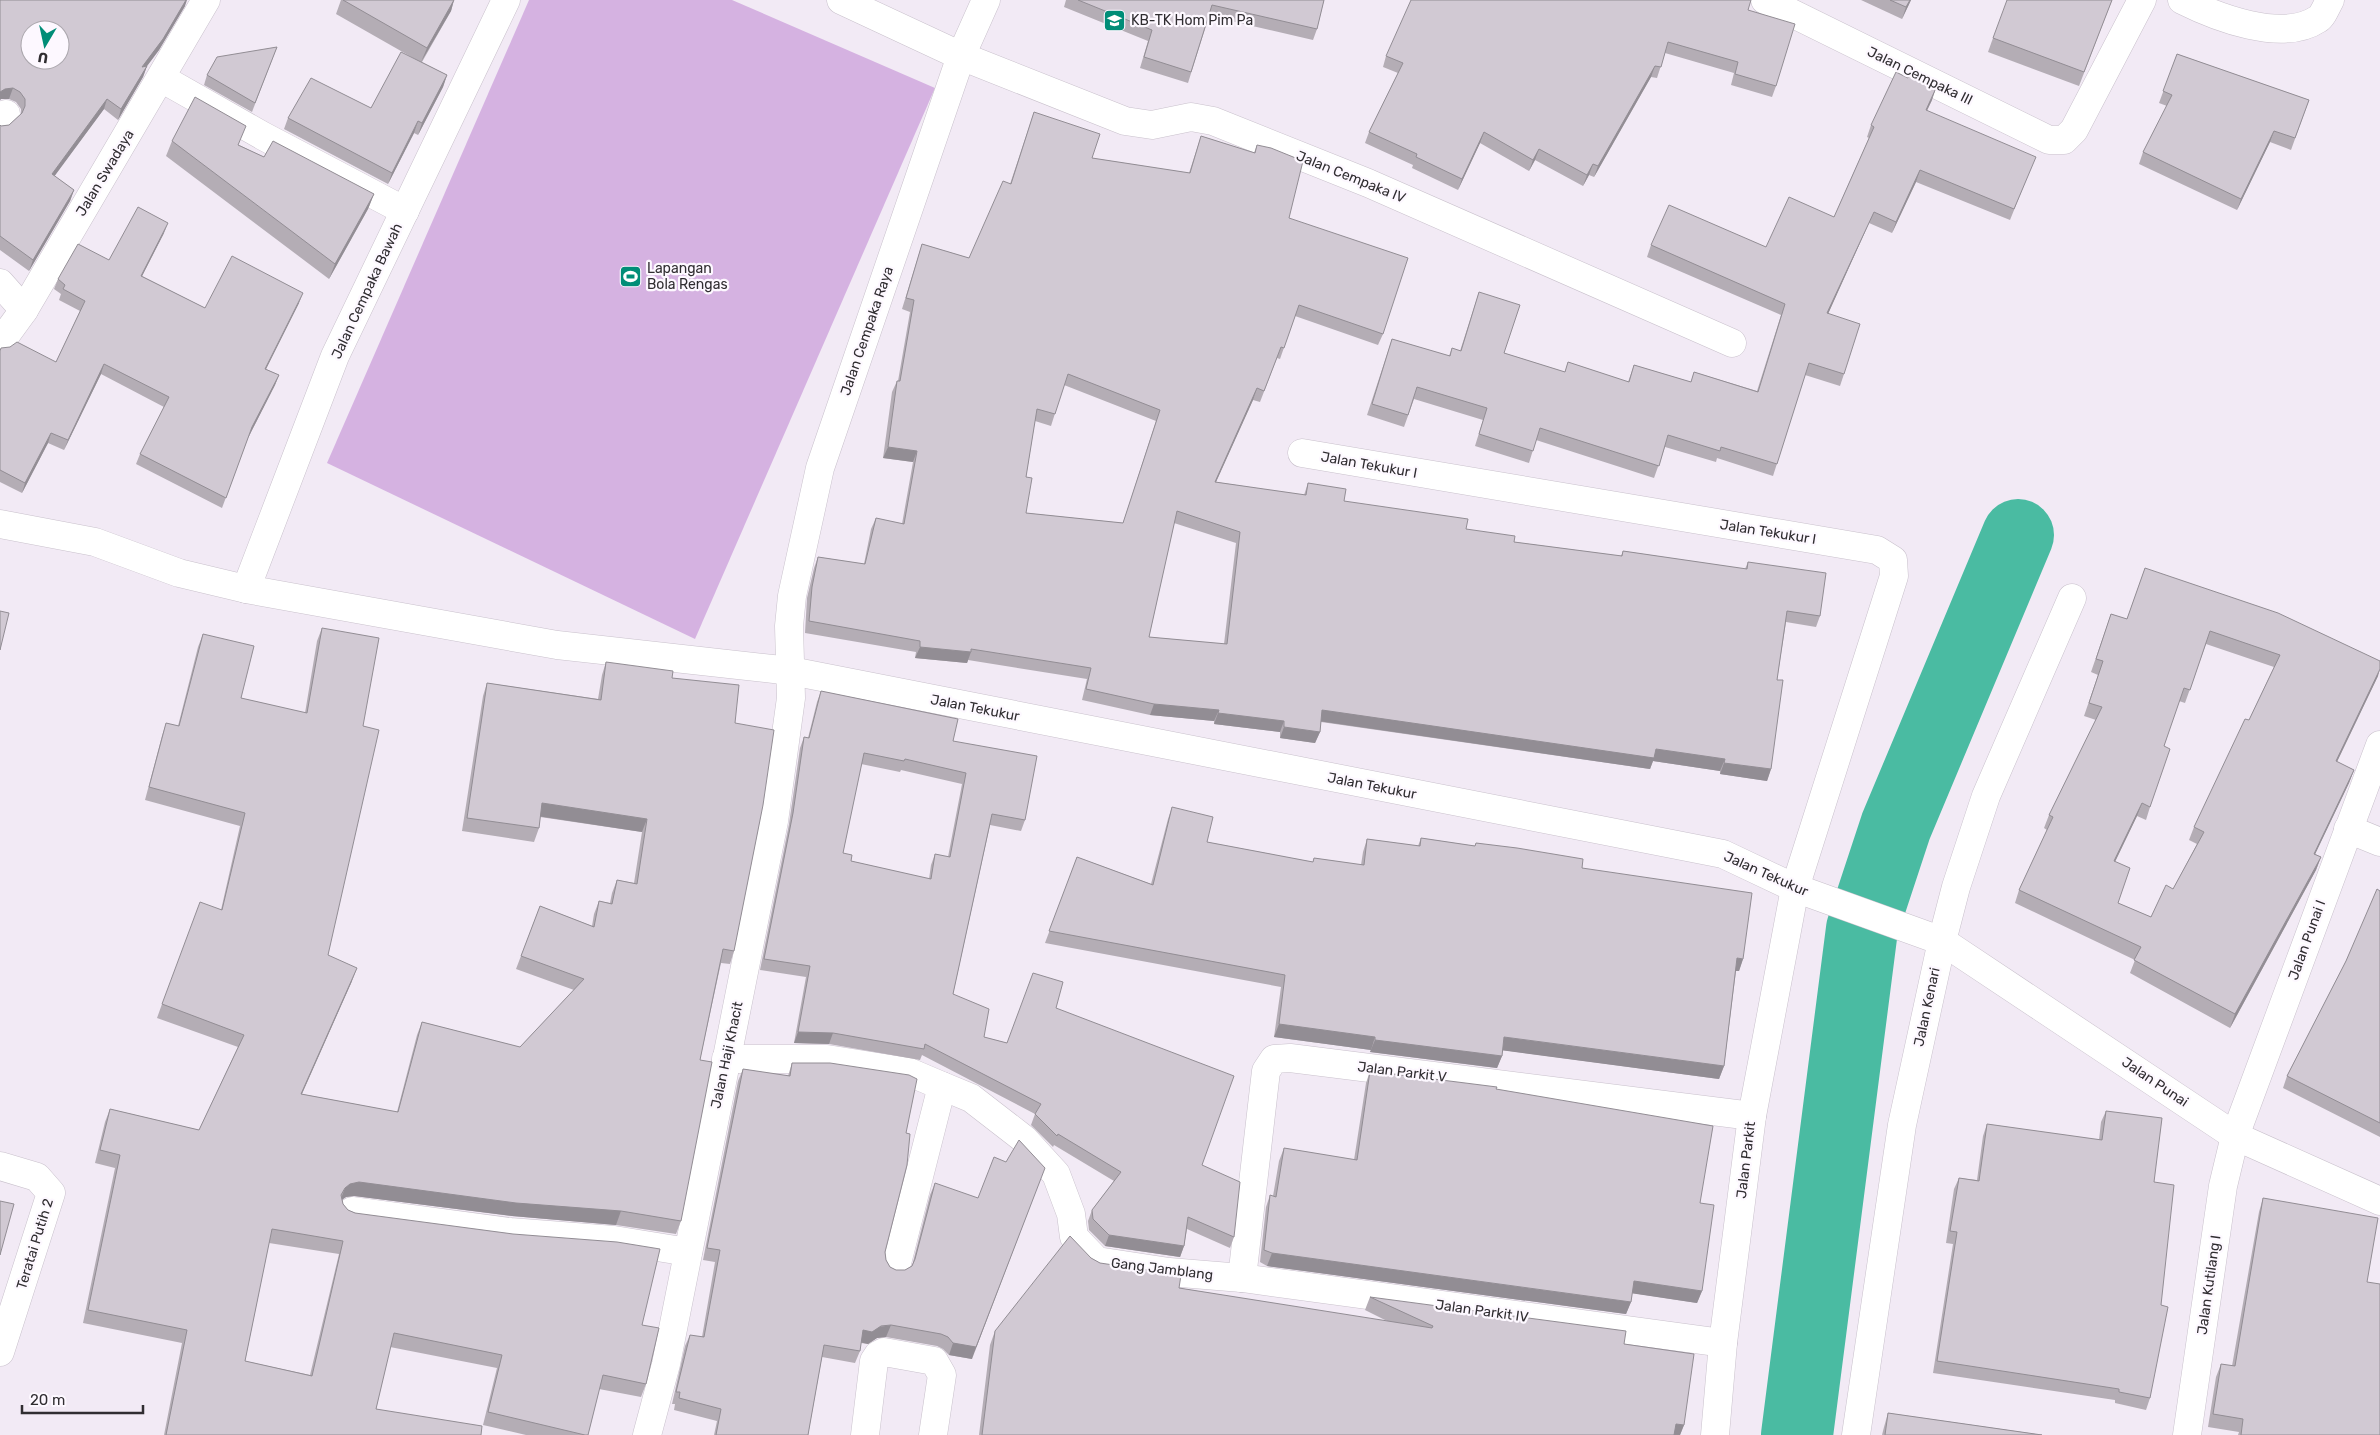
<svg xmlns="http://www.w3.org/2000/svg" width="2380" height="1435" font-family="Rubik,sans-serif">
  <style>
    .green { fill: #d5b2e1 }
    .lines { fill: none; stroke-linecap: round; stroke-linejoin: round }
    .river { stroke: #4abba2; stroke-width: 72 }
    .minor-casing { stroke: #c9c1cc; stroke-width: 29 }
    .minor { stroke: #fff; stroke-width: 28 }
    .wall { fill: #b4adb5; fill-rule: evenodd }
    .shaded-wall { fill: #928d94 }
    .building { fill: #d1c9d3; stroke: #928d94; fill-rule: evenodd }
    .labels { text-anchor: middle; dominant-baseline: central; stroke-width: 4.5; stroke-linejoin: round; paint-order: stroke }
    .poi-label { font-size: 14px; fill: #302d31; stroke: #fdf8ff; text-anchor: start }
    .street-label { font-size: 14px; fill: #302d31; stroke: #fdf8ff }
  </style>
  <rect width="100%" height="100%" fill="#f2eaf5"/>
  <polygon class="green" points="529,0 732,0 935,88 695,639 327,463"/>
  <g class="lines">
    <polyline class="river" points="1797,1435 1862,929 1896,826 2018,535"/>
    <defs>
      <g id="minor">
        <polyline points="841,0 961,56 1125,121 1152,125 1191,117 1213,121 1368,183 1732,343"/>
        <polyline points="1765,0 2049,140 2064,140 2074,130 2142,0"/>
        <path d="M2182,0C2216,17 2282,43 2318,19C2323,16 2327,5 2330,0"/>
        <polyline points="161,78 263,136 405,211"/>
        <polyline points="0,121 6,114"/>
        <polyline points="0,283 24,310"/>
        <polyline points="0,343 24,310 206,0"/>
        <polyline points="1302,453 1877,550 1893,560 1894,576 1795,888 1752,1116 1723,1343 1715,1435"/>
        <polyline points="0,524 95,542 179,573 246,589 557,645 791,671 1723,854 1795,888 1942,941 2235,1136 2380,1201"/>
        <polyline points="246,589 335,356 506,0"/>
        <polyline points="2348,829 2380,842"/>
        <polyline points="726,1059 827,1059 909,1072 942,1086 971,1098 1024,1139 1056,1174 1071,1214 1074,1237 1097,1261 1169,1272 1242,1278 1723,1343"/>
        <polyline points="0,1166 37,1177 51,1193 0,1352"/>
        <polyline points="352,1211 510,1232 614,1240 688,1252"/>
        <polyline points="896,1267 942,1086"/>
        <polyline points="1242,1278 1266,1071 1274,1059 1290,1058 1752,1116"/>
        <polyline points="647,1435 666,1364 774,821 791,698 789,626 792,596 820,468 961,56 986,0"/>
        <polyline points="865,1435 874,1361 878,1355 884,1352 934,1361 942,1375 933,1435"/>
        <polyline points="1856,1435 1902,1125 1942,941 1956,887 1986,796 2072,598"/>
        <polyline points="2187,1435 2223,1186 2235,1136 2380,745"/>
      </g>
    </defs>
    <use href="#minor" class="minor-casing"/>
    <use href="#minor" class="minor"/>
  </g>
  <g class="wall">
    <polygon points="0,0 185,6 159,50 147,66 143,77 118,120 104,109 54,176 74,190 70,201 29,271 0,250 0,125 1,126 9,125 21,114 21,109 16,102 9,99 1,99 0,100"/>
    <polygon points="341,0 454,0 451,11 422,62 447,75 443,87 418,135 414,133 388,184 284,129 288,118 371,108 415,59 336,14"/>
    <polygon points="1066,0 1324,0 1317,29 1313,40 1209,16 1188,83 1140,68 1148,41 1064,7"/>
    <polygon points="1861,0 1911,0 1902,19"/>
    <polygon points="2112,0 2079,86 1988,52 1993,38"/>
    <polygon points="1748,10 1776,86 1772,97 1731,85 1734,73 1665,53 1657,78 1651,77 1594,177 1589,175 1583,186 1535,160 1529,171 1480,143 1458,190 1412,168 1413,165 1365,143 1369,132 1398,73 1383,67 1386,56"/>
    <polygon points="277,47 252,112 204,85 207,75"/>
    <polygon points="2177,54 2309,100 2291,150 2270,142 2237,210 2139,164 2143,152 2167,106 2159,103"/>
    <polygon points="1932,100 1927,111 2031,168 2010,220 1916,182 1892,233 1869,223 1828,314 1844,374 1840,386 1805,375 1773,476 1717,458 1716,462 1665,447 1654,478 1536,440 1529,463 1475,446 1483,420 1414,399 1404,427 1367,415 1392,339 1449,356 1452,348 1460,351 1479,292 1504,353 1565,372 1568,362 1628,382 1634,365 1691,382 1694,372 1757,391 1781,315 1647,257 1651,245 1766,247 1834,217 1869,138 1867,137 1871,125"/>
    <path d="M1034,112L1092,158L1189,173L1201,136L1254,153L1257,145L1289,218L1383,334L1378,345L1295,316L1280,359L1277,358L1260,402L1253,400L1216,482L1304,495L1308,483L1344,501L1466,529L1514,542L1621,556L1623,551L1745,569L1748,562L1820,616L1816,627L1786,622L1777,680L1771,769L1767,781L1720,774V771L1653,761L1650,769L1321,722L1320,732L1315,743L1280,738V732L1214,724V721L1150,715L1082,700L1087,679L968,660L967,663L915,658L916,652L805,633L807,598L814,568L818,557L864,564L871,529L876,518L902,524L913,462L883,458L892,392L897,381H898L910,312L902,309L922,244L969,258L1010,184ZM1064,385L1156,421L1123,523L1026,513V477L1035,421L1051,426ZM1174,523L1236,543L1224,644L1149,637Z"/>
    <polygon points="172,141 239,145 264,157 374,194 368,209 329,279 166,156"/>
    <polygon points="164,233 142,276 205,308 299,303 266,369 279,375 275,385 248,438 222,508 136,464 140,454 164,407 101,374 64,450 48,443 22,493 0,482 0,351 56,362 80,311 59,300 61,294 54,289 58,279 109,260"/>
    <path d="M2145,568L2378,676L2337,762L2354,770L2349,783L2315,854L2321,857L2316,870L2230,1028L2130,973L2135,960L2015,903L2019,890L2047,830L2044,828L2049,815L2096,720L2084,716L2098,675L2091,672L2111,614L2127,619ZM2206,644L2274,667L2249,720L2194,827L2189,840L2197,844L2173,889L2151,917L2118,903L2115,862L2137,816L2146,820L2150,807L2164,746L2179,701L2185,703Z"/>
    <path d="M322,628L363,726L328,955L352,981L302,1094L397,1112L417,1035L422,1022L520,1047L574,990L516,969L540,906L592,926L594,914L599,901L610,903L612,893L617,880L634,883L642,832L540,817L539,828L534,842L462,831L483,696L487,683L598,699L602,675L606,662L672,678L735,723L734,951L730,964L721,963L700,1060L681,1221L676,1234L616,1225L512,1216L354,1196L346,1197L342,1200L343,1204L348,1210L642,1325L646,1384L641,1397L599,1389L588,1435H526L483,1425L497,1368L390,1347L376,1409L481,1435H164L182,1343L83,1323L115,1168L95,1163L105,1122L110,1109L199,1130L238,1047L157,1018L162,1004L221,910L240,826L145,800L162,736L166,723L178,726L198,647L203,634L241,698L305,713L317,641ZM269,1243L339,1254L310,1375L245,1361Z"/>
    <path d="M821,691L953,741L1025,820L1021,831L990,825L953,994L984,1037L1007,1043L1056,1008L1202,1165L1234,1237L1230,1248L1187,1229L1184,1246L1180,1257L1105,1246L1089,1230L1088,1221L1092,1210L1114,1181L1054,1145L1053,1147L1031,1125L1035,1114L922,1055L920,1060L829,1044L794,1043L806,977L760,970L789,824L800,748L804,737L808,738L817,702ZM861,764L900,772L901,770L962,784L948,857L935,854L931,865L929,879L851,861L843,853Z"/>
    <polygon points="1172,807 1207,842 1313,862 1314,858 1361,865 1363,852 1367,839 1418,846 1421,838 1475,846 1476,843 1582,868 1743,959 1739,971 1736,971 1724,1066 1719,1079 1502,1050 1502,1056 1497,1068 1370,1052 1371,1050 1274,1037 1281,987 1045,943 1077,857 1151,884 1168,819"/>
    <polygon points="2380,891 2380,1137 2283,1088 2287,1076 2346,961"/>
    <polygon points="792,1063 906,1133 885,1252 886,1260 890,1267 896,1270 905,1270 912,1266 930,1195 935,1183 972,1359 949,1355 943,1349 937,1346 886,1337 877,1338 868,1344 861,1343 860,1351 855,1363 822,1357 808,1435 714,1435 717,1421 674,1410 675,1404 672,1404 685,1346 690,1335 702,1337 715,1262 703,1260 738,1081 743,1069 788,1076"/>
    <polygon points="1370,1071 1496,1089 1700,1203 1702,1291 1697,1303 1632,1293 1631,1302 1626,1314 1267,1266 1260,1262 1266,1207 1270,1195 1273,1196 1279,1161 1284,1148 1354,1160 1366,1083"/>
    <polygon points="2106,1111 2154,1182 2150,1398 2146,1410 2115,1403 2115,1400 1933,1373 1953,1244 1946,1243 1954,1189 1959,1178 1977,1180 1983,1136 1987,1124 2099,1140 2101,1122"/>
    <polygon points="2263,1198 2367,1282 2380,1435 2238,1435 2239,1432 2208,1427 2216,1377 2221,1364 2232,1366 2259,1212"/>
    <polygon points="1091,1258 1100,1263 1179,1288 1389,1322 1365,1310 1370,1297 1624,1344 1684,1425 1680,1435 979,1435 990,1345 995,1331"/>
    <polygon points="1888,1413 2042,1435 1882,1435 1884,1427"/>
  </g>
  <g class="shaded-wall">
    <polygon points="186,0 187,0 185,6 159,50 147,66 143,77 118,120 121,109 142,67"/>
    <polygon points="454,0 451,11 421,62 427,48"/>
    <polygon points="1910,0 1911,0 1902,19 1906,7"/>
    <polygon points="1655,66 1651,77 1594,177 1598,166"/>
    <polygon points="447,75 443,87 418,135 422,123"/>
    <polygon points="13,88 9,99 1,99 0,100 0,92 5,89"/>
    <polygon points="1936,88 1932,100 1921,122 1926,110"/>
    <polygon points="107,99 104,109 48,185 52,174"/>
    <polygon points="418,121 414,133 388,184 392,173"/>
    <polygon points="2274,131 2270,142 2237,210 2241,199"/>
    <polygon points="1484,132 1480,143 1458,190 1462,179"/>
    <polygon points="1539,149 1535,160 1529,171 1533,160"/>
    <polygon points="1593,164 1589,175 1583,186 1587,175"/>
    <polygon points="1920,170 1916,182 1892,233 1896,222"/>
    <polygon points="74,190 70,201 29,271 33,260"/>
    <polygon points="374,194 368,209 329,279 335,264"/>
    <polygon points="1874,212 1869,223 1823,325 1827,313"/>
    <polygon points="168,223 164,233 137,286 141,276"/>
    <polygon points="303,293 299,303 261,379 265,369"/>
    <polygon points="104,364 101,374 64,450 68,440"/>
    <polygon points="279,375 275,385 248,438 252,427"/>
    <polygon points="1257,388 1253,400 1211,493 1215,482"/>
    <polygon points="51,433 48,443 22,493 25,483"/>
    <polygon points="888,447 917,451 913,462 883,458"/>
    <polygon points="920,647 971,652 967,663 915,658"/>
    <polygon points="2380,669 2378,676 2331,774 2336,761"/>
    <polygon points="1154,704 1219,710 1214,721 1150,715"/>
    <polygon points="1322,710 1656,749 1725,759 1720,771 1653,761 1650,769 1318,721"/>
    <polygon points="1218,713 1284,721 1280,732 1214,724"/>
    <polygon points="1284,727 1320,732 1315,743 1280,738"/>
    <polygon points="1724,763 1771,769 1767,781 1720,774"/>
    <polygon points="2354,770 2349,783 2309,867 2314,854"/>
    <polygon points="542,803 647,819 642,832 537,816"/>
    <polygon points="2142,803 2137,816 2109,874 2114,861"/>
    <polygon points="2321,857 2316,870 2230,1028 2235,1014"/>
    <polygon points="1737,958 1743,959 1739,971 1733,971"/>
    <polygon points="357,968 352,981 296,1107 301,1094"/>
    <polygon points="1279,1024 1375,1037 1371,1050 1274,1037"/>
    <polygon points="798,1032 833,1033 829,1044 794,1043"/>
    <polygon points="1504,1037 1724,1066 1719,1079 1500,1050"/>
    <polygon points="1375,1040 1502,1056 1497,1068 1370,1052"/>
    <polygon points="1040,1180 972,1359 949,1355 953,1343"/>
    <polygon points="359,1182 621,1211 616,1225 512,1216 354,1196 346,1197 340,1201 345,1188 350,1184"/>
    <polygon points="1109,1235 1184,1246 1180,1257 1105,1246"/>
    <polygon points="1272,1253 1631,1302 1626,1314 1267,1266"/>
    <polygon points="1634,1281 1702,1291 1697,1303 1630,1293"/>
    <polygon points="891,1325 886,1337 877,1338 868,1344 859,1342 863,1330"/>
    <polygon points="1676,1424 1684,1425 1680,1435 1672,1435"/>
  </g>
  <g class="building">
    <path d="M0,0H186L163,39L142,67L147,66L121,109L107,99L52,174L74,190L33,260L0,236V125L1,126L9,125L22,113L25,106V99L20,92L13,88L5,89L0,92ZM30,30H60V60H30Z"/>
    <polygon points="343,0 454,0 427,48"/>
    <polygon points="1078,0 1324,0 1317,29 1212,5 1191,72 1144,57 1152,30"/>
    <polygon points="1411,0 1751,0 1748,10 1795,24 1776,86 1735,74 1738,62 1668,42 1661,67 1655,66 1598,166 1593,164 1587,175 1539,149 1533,160 1484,132 1462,179 1416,157 1417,154 1369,132 1403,63 1386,56"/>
    <polygon points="1890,0 1910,0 1906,7"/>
    <polygon points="2007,0 2112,0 2084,72 1993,38"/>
    <polygon points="277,47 255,103 207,75 217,57"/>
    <polygon points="401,52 447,75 422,123 418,121 392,173 288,118 311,78 371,108"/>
    <polygon points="2177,54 2309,100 2295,138 2274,131 2241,199 2143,152 2172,95 2163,91"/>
    <polygon points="1896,72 1908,78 1909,74 1936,88 1926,110 2036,157 2014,209 1920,170 1896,222 1874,212 1827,313 1860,324 1844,374 1809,363 1777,464 1721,447 1720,451 1668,435 1659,466 1540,428 1533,451 1479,434 1487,408 1417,387 1408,415 1372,404 1392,339 1450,356 1452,348 1461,351 1479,292 1520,305 1504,353 1565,372 1568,362 1629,382 1634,365 1691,382 1694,372 1758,392 1785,304 1651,245 1669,205 1766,247 1789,197 1834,217 1874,127 1871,125"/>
    <polygon points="195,97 246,126 238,145 264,157 273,141 374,194 335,264 172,141"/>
    <path d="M1034,112L1100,134L1092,158L1190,173L1201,136L1255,153L1257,145L1271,148L1303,161L1289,218L1408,258L1383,334L1299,305L1284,348L1281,347L1264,391L1257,388L1215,482L1306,495L1308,483L1346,489L1344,501L1468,519L1466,529L1515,536L1514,542L1622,556L1623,551L1747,569L1748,562L1826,573L1820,616L1787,611L1777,680H1783L1771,769L1724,763L1725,759L1656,749L1654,758L1322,710L1320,732L1284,727V721L1218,713L1219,710L1154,704L1086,689L1091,668L971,649V652L920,647V641L809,621L812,587L818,557L865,564L876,518L904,524L917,451L888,447L897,381H900L914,300L906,298L922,244L969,258L1003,181L1011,184ZM1068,374L1160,410L1123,523L1026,513L1032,478L1026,477L1037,409L1055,414ZM1177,511L1240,532L1227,644L1149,637Z"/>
    <polygon points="138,207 168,223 141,276 205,308 232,256 303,293 265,369 279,375 252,427 226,498 140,454 169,397 104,364 68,440 51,433 25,483 0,470 0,351 1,348 10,347 17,342 56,362 85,301 63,289 65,285 58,279 78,244 109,260"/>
    <path d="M2145,568L2278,613L2380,661V669L2336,761L2354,770L2314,854L2321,857L2235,1014L2134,960L2141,947L2019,890L2053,817L2049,815L2102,707L2089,703L2103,661L2096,659L2111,614L2127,619ZM2210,631L2280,655L2249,720L2245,719L2194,827L2204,832L2173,889L2166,885L2151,917L2118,903L2130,868L2114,861L2142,803L2150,807L2170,749L2164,746L2184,688L2190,690Z"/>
    <polygon points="0,611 9,613 0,650"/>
    <path d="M322,628L379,638L363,726L379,730L328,955L357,968L301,1094L398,1112L422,1022L520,1047L584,979L521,956L540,906L594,927L599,901L612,904L617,880L637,884L647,819L542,803L539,828L467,818L487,683L601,700L606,662L673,671L672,678L739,685L735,723L774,730L763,805L734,951L723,949L700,1060L712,1062L681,1221L621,1211L516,1203L359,1182L350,1184L345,1188L341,1195L343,1204L348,1210L355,1213L513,1234L617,1242L660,1249L642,1325L659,1328L646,1384L603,1375L588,1435H585L488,1412L502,1355L394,1333L376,1409L482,1426L481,1435H166L187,1330L88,1310L120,1155L100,1150L110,1109L199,1130L244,1035L162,1004L200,902L222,910L245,813L149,787L166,723L179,726L203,634L254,646L241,698L307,713ZM272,1229L343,1241L312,1376L245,1361Z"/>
    <path d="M821,691L958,719L953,741L1037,756L1025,820L992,814L953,994L989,1009L984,1037L1007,1043L1033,973L1063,982L1056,1008L1234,1076L1202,1165L1240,1182L1234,1237L1188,1217L1184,1246L1109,1235L1093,1219L1092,1210L1121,1172L1058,1134L1057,1136L1035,1114L1041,1104L925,1044L924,1049L833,1033L798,1032L810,966L764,959L793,813L804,737L809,738ZM864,753L904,761L905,759L966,773L950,857L935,854L931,879L851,861L852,855L843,853Z"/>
    <polygon points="1172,807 1213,817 1207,842 1313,862 1314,858 1364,865 1367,839 1420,846 1421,838 1475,846 1476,843 1517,848 1583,859 1582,868 1752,893 1743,959 1737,958 1724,1066 1504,1037 1502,1056 1375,1040 1375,1037 1279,1024 1285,975 1049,931 1077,857 1153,885"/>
    <polygon points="2377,889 2380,891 2380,1123 2287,1076 2346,961"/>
    <polygon points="792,1063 830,1063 909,1075 917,1079 906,1133 910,1134 907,1165 885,1252 886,1260 890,1267 896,1270 905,1270 912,1266 915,1259 935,1183 978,1198 994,1157 1006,1162 1019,1140 1045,1168 976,1347 953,1343 948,1337 941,1334 891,1325 881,1326 872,1332 863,1330 860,1351 824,1345 808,1435 716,1435 721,1409 679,1398 680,1392 676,1392 690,1335 704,1337 720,1250 707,1248 743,1069 790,1076"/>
    <polygon points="1370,1071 1497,1087 1496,1089 1713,1126 1700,1203 1714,1205 1702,1291 1634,1281 1631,1302 1272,1253 1264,1250 1270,1195 1276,1197 1284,1148 1357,1160"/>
    <polygon points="2106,1111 2162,1118 2154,1182 2174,1185 2161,1305 2168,1307 2150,1398 2119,1392 2119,1389 1937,1361 1957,1232 1950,1231 1959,1178 1979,1181 1987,1124 2102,1140"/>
    <polygon points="2263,1198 2378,1218 2367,1282 2380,1284 2380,1435 2241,1435 2243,1419 2213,1414 2221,1364 2235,1366"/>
    <polygon points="0,1201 14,1204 0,1255"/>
    <polygon points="1070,1236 1091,1258 1100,1263 1181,1275 1179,1288 1432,1328 1433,1326 1370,1297 1626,1331 1624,1344 1694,1354 1684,1425 1676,1424 1674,1435 982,1435 995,1331"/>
    <polygon points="1888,1413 2042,1435 1885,1435"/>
  </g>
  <defs>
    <symbol id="school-square" viewBox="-11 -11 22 22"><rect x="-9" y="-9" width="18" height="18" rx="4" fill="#008d77" stroke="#fdf8ff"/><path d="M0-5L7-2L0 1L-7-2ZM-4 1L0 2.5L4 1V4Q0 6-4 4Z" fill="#fff"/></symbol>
    <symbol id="stadium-square" viewBox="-11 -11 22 22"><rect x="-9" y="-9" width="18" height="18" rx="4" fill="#008d77" stroke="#fdf8ff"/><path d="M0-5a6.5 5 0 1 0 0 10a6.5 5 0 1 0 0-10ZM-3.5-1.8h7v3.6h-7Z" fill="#fff"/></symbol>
  </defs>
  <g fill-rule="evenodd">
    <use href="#school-square" x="1102" y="8" width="25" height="25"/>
    <use href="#stadium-square" x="618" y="264" width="25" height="25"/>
  </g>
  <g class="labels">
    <g class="poi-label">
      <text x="1131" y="20">KB-TK Hom Pim Pa</text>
      <text x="647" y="268">Lapangan<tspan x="647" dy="16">Bola Rengas</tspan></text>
    </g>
    <g class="street-label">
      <text transform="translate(1920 76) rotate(26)">Jalan Cempaka III</text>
      <text transform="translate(105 173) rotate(-59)">Jalan Swadaya</text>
      <text transform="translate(1351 177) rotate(22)">Jalan Cempaka IV</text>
      <text transform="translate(367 291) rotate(-65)">Jalan Cempaka Bawah</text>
      <text transform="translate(867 331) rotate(-71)">Jalan Cempaka Raya</text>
      <text transform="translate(1369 465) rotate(10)">Jalan Tekukur I</text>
      <text transform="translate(1768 532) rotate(9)">Jalan Tekukur I</text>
      <text transform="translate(975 708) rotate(11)">Jalan Tekukur</text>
      <text transform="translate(1372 786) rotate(11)">Jalan Tekukur</text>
      <text transform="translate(1766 874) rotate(24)">Jalan Tekukur</text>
      <text transform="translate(2307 940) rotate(-70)">Jalan Punai I</text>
      <text transform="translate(1927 1007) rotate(-78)">Jalan Kenari</text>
      <text transform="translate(727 1055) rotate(-78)">Jalan Haji Khacit</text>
      <text transform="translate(1402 1072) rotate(7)">Jalan Parkit V</text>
      <text transform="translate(2155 1082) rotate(34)">Jalan Punai</text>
      <text transform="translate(1746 1160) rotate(-83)">Jalan Parkit</text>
      <text transform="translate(35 1244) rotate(-73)">Teratai Putih 2</text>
      <text transform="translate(1162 1269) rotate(7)">Gang Jamblang</text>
      <text transform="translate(2209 1285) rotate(-82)">Jalan Kutilang I</text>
      <text transform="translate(1482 1311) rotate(8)">Jalan Parkit IV</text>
    </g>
  </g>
  <g transform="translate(45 45) rotate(189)"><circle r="24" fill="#fdf8ff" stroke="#aba7ad"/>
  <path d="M0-4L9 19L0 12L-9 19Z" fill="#008d77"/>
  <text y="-8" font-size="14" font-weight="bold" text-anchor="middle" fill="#302d31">U</text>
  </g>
  <path d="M22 1405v8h121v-8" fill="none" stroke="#302d31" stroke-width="2.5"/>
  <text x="30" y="1405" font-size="15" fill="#302d31" stroke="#fdf8ff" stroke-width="4" paint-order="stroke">20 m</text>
</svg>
